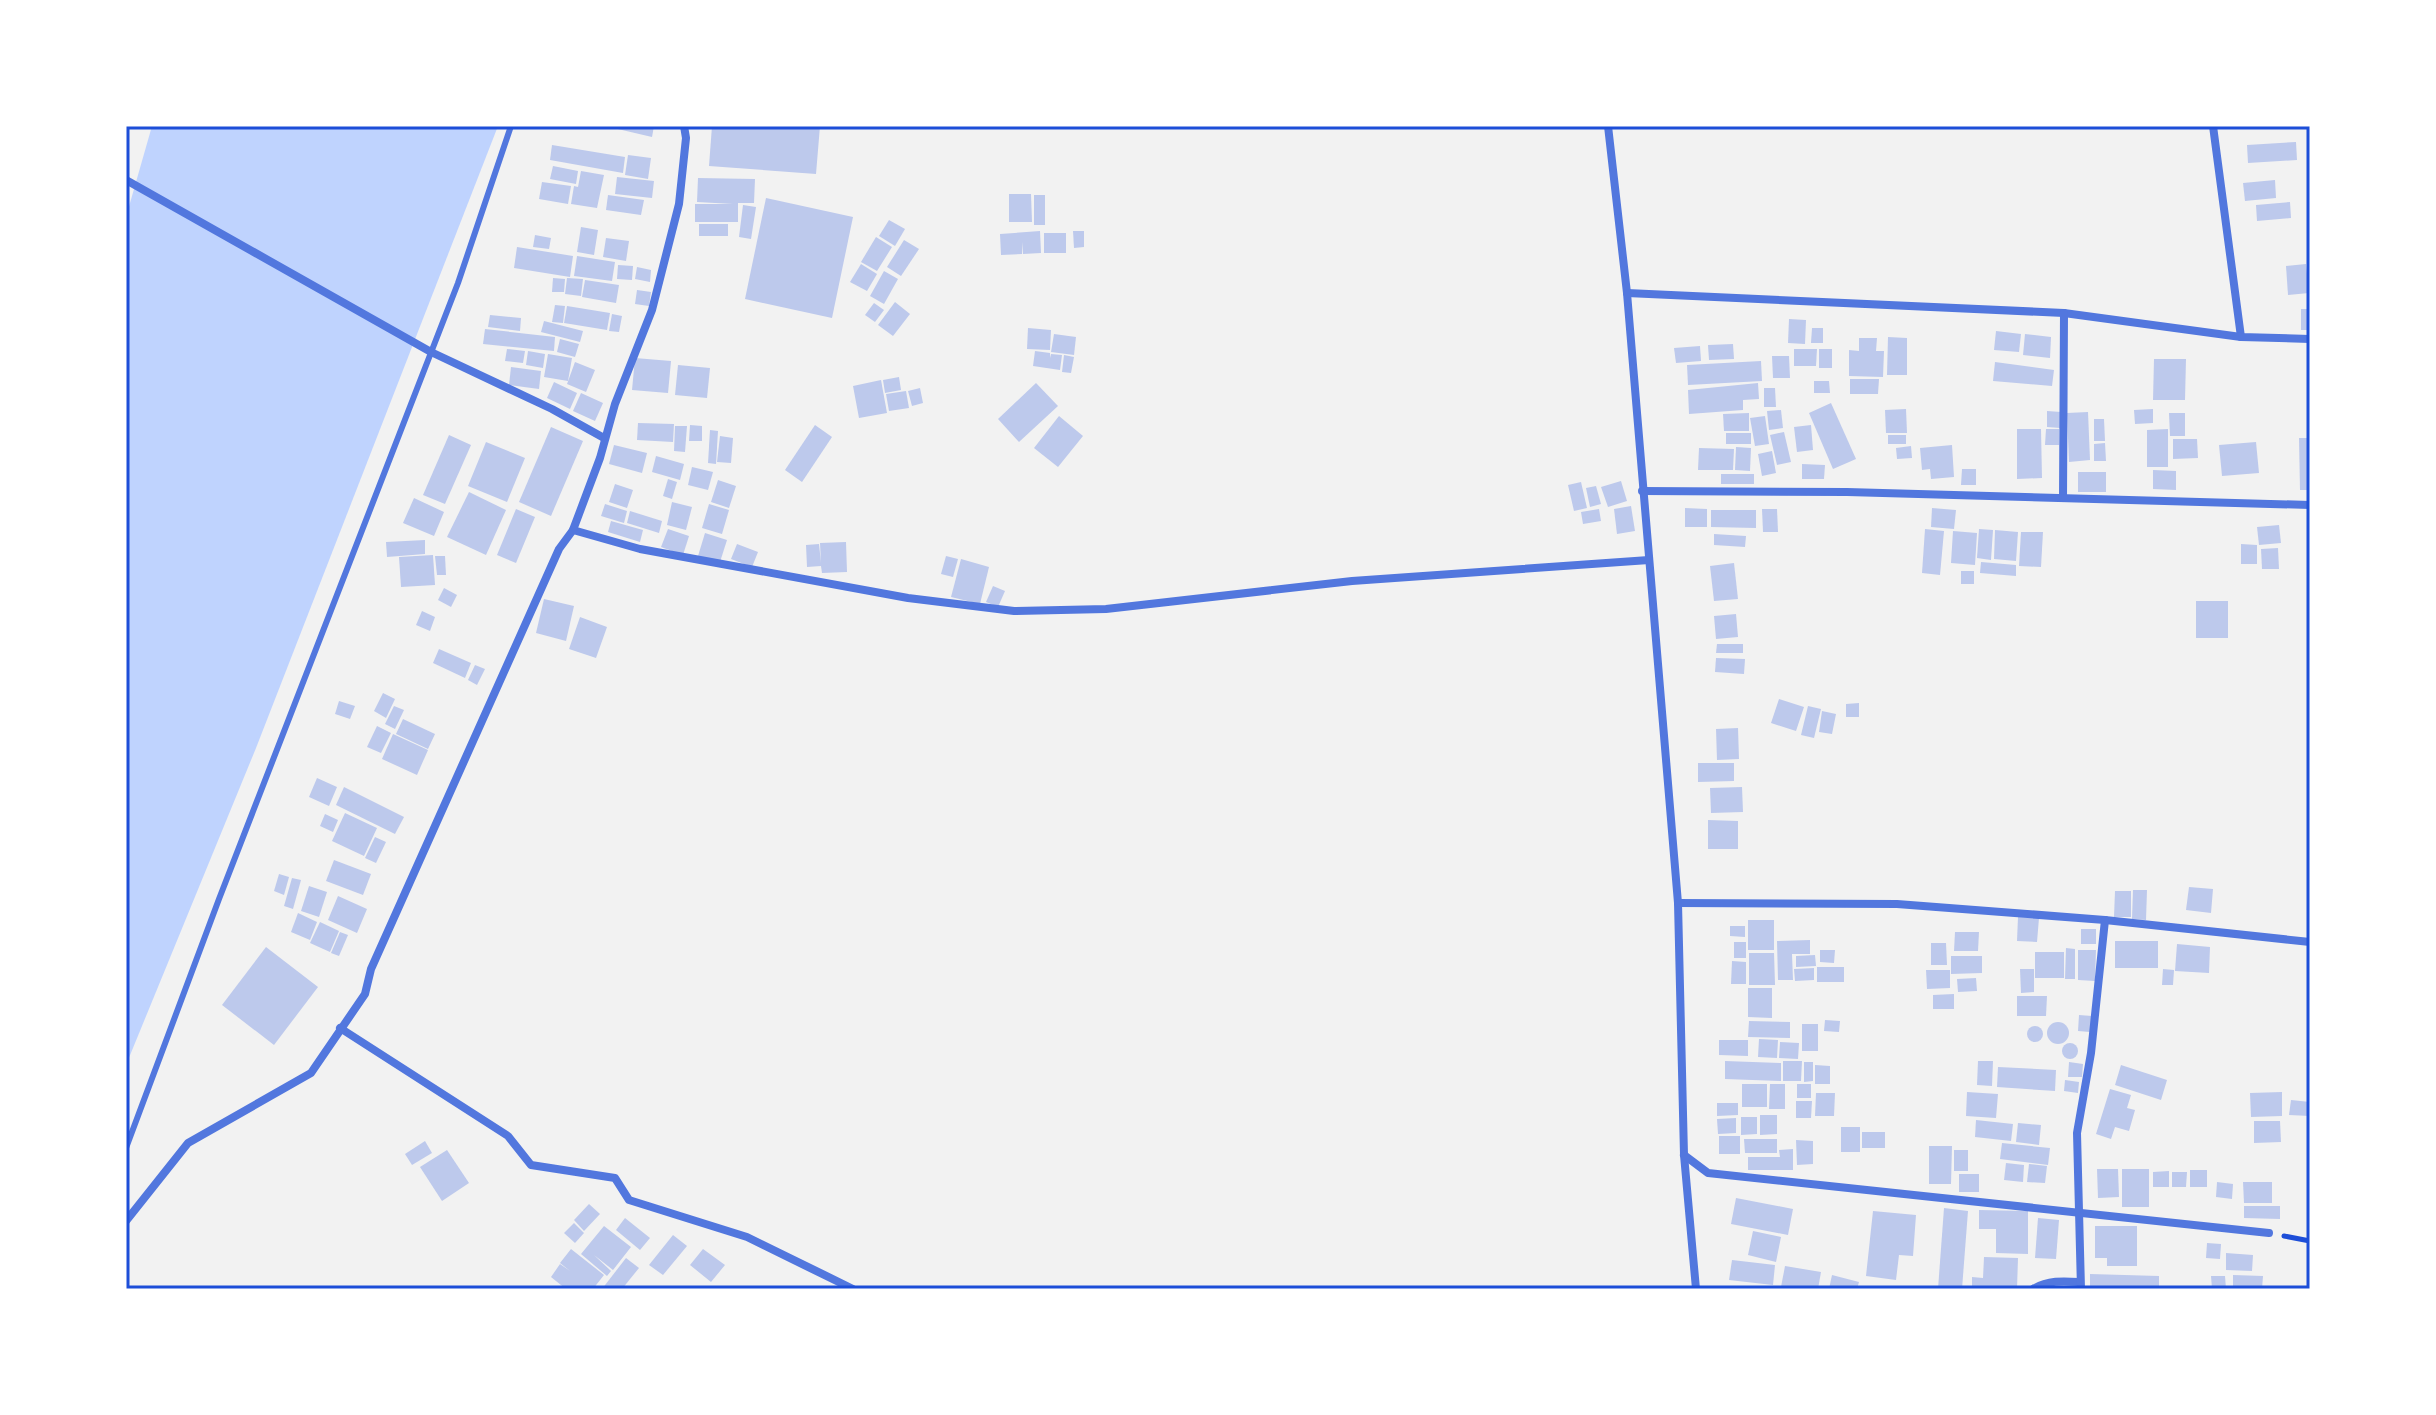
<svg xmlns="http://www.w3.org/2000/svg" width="2436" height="1415" font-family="'Space Grotesk',sans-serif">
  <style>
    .water { fill: #bfd3fe }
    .building { fill: #bdc9ec }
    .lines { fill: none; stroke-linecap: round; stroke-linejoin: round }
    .path { stroke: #1d4ed8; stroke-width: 5 }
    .service { stroke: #5277de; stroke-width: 6 }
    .minor { stroke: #5277de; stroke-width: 8 }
    .neatline { fill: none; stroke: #1d4ed8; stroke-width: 3 }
  </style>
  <rect width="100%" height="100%" fill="#f2f2f2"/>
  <polygon class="water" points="152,126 498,126 256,748 126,1065 126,217"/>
  <g class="building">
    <polygon points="605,126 654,126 652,137"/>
    <polygon points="712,126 820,126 816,174 709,166"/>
    <polygon points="2296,142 2297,160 2248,163 2247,145"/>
    <polygon points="552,145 625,157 623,173 550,160"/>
    <polygon points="628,155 651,158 648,179 625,175"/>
    <polygon points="553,166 578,171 576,184 550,179"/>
    <polygon points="581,171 604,175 597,208 571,204 574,186 578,187"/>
    <polygon points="617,177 654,181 652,198 615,194"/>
    <polygon points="698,178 755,179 754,203 738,203 738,222 695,222 695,204 733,204 697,202"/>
    <polygon points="2275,180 2276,198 2245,201 2243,183"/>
    <polygon points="542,182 571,186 568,204 539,199"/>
    <polygon points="1009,194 1031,194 1032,222 1009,222"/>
    <polygon points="608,195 644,200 641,215 606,210"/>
    <rect x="1034" y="195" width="11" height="30"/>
    <polygon points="766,198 853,217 832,318 745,299"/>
    <polygon points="2290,202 2291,218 2257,221 2256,205"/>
    <polygon points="743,205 756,207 751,239 739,237"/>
    <polygon points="889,220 905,229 895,246 879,236"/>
    <rect x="699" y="224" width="29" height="12"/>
    <polygon points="581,227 598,230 594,255 577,252"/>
    <polygon points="1040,231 1041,253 1023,254 1023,242 1022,254 1001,255 1000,234"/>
    <polygon points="1073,231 1084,231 1084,247 1074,248"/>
    <rect x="1044" y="233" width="22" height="20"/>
    <polygon points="535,235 551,238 549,249 533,247"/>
    <polygon points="876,237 892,247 877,271 861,262"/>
    <polygon points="606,238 629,241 626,261 603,257"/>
    <polygon points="904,240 919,249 901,276 887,267"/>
    <polygon points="517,247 573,256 570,277 514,268"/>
    <polygon points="577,256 615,262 612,281 574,276"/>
    <polygon points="861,264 877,274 867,291 850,282"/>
    <polygon points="2306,264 2309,293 2288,295 2286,266"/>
    <polygon points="618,265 633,266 632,280 617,279"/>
    <polygon points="637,267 651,270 650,282 635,279"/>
    <polygon points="884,271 898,279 884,304 870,296"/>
    <polygon points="553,278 565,279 564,292 552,292"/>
    <polygon points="567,278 583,279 581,296 565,294"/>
    <polygon points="585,280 619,285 616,303 582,297"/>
    <polygon points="637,290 651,292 649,306 635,304"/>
    <polygon points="895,302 910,314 893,336 878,325"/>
    <polygon points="874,303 884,310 875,322 865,315"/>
    <polygon points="555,305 565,306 563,323 552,322"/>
    <polygon points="567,306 610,313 607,330 564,323"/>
    <rect x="2301" y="309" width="9" height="21"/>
    <polygon points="612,314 622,316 619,332 609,331"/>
    <polygon points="490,315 521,318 520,331 488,327"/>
    <polygon points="1789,319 1806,320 1805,344 1788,343"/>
    <polygon points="544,321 583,331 580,342 541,332"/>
    <polygon points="1028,328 1051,330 1050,350 1027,349"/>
    <polygon points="1812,328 1823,328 1823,343 1811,343"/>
    <polygon points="485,329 555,337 554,351 483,344"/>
    <polygon points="1996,331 2021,334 2019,352 1994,350"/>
    <polygon points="1054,334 1076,337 1074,355 1051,352"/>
    <polygon points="2025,334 2051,337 2050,358 2023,355"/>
    <polygon points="1888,337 1907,338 1907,375 1887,375"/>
    <polygon points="1859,338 1877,338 1876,351 1884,351 1883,377 1849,376 1849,350 1859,351"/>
    <polygon points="560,339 579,344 575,357 557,352"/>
    <polygon points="1733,344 1734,359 1709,360 1708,345"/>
    <polygon points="1700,346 1701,361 1676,363 1674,348"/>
    <polygon points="507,349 525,351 523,363 505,361"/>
    <polygon points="1794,349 1817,349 1816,366 1794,366"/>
    <rect x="1819" y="349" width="13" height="19"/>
    <polygon points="528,351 545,354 543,368 526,365"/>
    <polygon points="1035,351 1050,353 1050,358 1051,354 1062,355 1060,370 1033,366"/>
    <polygon points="548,354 572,358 568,381 544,377"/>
    <polygon points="1064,355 1074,357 1071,373 1062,372"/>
    <polygon points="1772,356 1789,356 1790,378 1773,378"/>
    <polygon points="635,358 671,361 668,393 632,390"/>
    <polygon points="2154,359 2186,359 2185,400 2153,400"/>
    <polygon points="1761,361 1762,381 1688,385 1687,365"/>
    <polygon points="575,362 595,370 586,392 567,384"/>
    <polygon points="1995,362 2054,370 2052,386 1993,381"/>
    <polygon points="678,365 710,368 707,398 675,395"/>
    <polygon points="511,367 541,371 539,389 509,385"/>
    <polygon points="899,377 901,390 885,393 883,380"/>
    <polygon points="1850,379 1879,379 1878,394 1850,394"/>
    <polygon points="881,380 887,413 859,418 853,386"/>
    <polygon points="1814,381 1829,381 1830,393 1814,393"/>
    <polygon points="554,382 577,393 570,409 547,398"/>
    <polygon points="1036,383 1058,406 1019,442 998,419"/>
    <polygon points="1758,383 1759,399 1743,400 1743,410 1689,414 1688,390"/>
    <polygon points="920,388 923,403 912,406 908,391"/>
    <polygon points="1764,388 1775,388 1776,407 1764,407"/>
    <polygon points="906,391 909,408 889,411 886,394"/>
    <polygon points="581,393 603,403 595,421 573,411"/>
    <polygon points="1831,403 1856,459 1833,469 1809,413"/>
    <polygon points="1906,409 1907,433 1886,433 1885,410"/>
    <polygon points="2153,409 2153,423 2135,424 2134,410"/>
    <polygon points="1781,410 1783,428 1769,430 1767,411"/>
    <polygon points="2047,411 2061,412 2060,428 2047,427"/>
    <polygon points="2088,412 2090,460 2069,462 2067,413"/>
    <polygon points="1749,413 1749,431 1724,431 1723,414"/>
    <polygon points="2169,413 2185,413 2185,436 2170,436"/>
    <polygon points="1059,416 1083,436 1058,467 1034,448"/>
    <polygon points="1765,416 1769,444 1755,446 1750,418"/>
    <polygon points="2094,419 2104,419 2105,441 2094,441"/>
    <polygon points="638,423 674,424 673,442 637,440"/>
    <polygon points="690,425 702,426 702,441 689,441"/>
    <polygon points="815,425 832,437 802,482 785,470"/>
    <polygon points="1811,425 1813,450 1797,452 1794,427"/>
    <polygon points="675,426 687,426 685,452 674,451"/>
    <polygon points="551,427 583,441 551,516 519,502"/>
    <polygon points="2017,429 2041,429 2042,478 2017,479"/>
    <polygon points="2046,429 2059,429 2059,445 2045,445"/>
    <polygon points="2168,429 2168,467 2147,467 2147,430"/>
    <polygon points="710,430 718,431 716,464 708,463"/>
    <polygon points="1784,432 1791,462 1777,465 1770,435"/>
    <rect x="1726" y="433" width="25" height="11"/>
    <polygon points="449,435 471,445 445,504 423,495"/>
    <rect x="1888" y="435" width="18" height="9"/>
    <polygon points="720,436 733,438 731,463 717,462"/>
    <polygon points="2299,438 2310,438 2310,490 2300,490"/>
    <polygon points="2173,439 2197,439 2198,458 2173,459"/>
    <polygon points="486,442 525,458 507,502 468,486"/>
    <polygon points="2256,442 2259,473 2222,476 2219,445"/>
    <polygon points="2105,443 2106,461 2094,461 2094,444"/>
    <polygon points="614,445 647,453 642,473 609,464"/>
    <polygon points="1952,445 1954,477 1931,479 1930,469 1922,470 1920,448"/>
    <polygon points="1911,446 1912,458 1897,459 1896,448"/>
    <polygon points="1736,447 1751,448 1750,471 1735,470"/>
    <polygon points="1699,448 1734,449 1733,470 1698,470"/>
    <polygon points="1772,451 1776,473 1762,476 1758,454"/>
    <polygon points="656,456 684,464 680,480 652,472"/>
    <polygon points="1802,464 1825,465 1824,479 1802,479"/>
    <polygon points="692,467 713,472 708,490 688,485"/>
    <polygon points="1962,469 1976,469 1976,485 1961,485"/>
    <polygon points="2153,470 2176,471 2176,490 2153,489"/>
    <rect x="2078" y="472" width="28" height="20"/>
    <rect x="1721" y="474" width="33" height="10"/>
    <polygon points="668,479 677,482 672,499 663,496"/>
    <polygon points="718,480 736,486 729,508 711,502"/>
    <polygon points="1621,481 1627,501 1608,507 1601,487"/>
    <polygon points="1581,482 1587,508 1574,511 1568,485"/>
    <polygon points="615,484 633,490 627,508 609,502"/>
    <polygon points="1596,486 1601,504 1590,507 1586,488"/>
    <polygon points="469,492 506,510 486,555 447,537"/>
    <polygon points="414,498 444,512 434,536 403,523"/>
    <polygon points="672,502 692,507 686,530 667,525"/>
    <polygon points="605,504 627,511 624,523 601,516"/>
    <polygon points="709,504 729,510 722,534 702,528"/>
    <polygon points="1631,506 1635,531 1617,534 1614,509"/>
    <polygon points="1685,508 1707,509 1707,527 1685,527"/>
    <polygon points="1932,508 1956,510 1954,529 1931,527"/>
    <polygon points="516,509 535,517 516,563 497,555"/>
    <polygon points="1599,509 1601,521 1583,524 1581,512"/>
    <polygon points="1762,509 1777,509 1778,532 1763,532"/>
    <polygon points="1711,510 1756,510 1756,528 1711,527"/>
    <polygon points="630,511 662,521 659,533 627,523"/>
    <polygon points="611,521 643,530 640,542 608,532"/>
    <polygon points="2279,525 2281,543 2259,545 2257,527"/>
    <polygon points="668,529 689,536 683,555 661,547"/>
    <polygon points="1925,529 1944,531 1940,575 1922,573"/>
    <polygon points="1979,529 1993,530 1991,560 1977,558"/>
    <polygon points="1995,530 2018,532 2016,561 1994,559"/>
    <polygon points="1953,531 1977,533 1975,565 1951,563"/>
    <polygon points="2021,532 2043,532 2041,567 2019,566"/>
    <polygon points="705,533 727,540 720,562 698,556"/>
    <polygon points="1714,534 1746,536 1745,547 1714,545"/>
    <polygon points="425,540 425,554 387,557 386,542"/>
    <polygon points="846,542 847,572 822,573 821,566 807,567 806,545 819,544 821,563 820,543"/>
    <polygon points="737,544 758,552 752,567 731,559"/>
    <polygon points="2241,544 2257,545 2257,564 2241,564"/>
    <polygon points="2278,548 2279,569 2262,569 2261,549"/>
    <polygon points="433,555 435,585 401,587 399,557"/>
    <polygon points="435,556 445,556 446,575 437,575"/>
    <polygon points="946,556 958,559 953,577 941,574"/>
    <polygon points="961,559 989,567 980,604 951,597"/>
    <polygon points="1981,562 2016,565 2016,576 1980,573"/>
    <polygon points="1734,563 1738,599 1714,601 1710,566"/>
    <rect x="1961" y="571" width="13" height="13"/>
    <polygon points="993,586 1005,591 998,607 986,602"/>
    <polygon points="444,588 457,595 451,607 438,600"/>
    <polygon points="544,599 574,606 566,641 536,633"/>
    <rect x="2196" y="601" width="32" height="37"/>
    <polygon points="422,611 435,617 430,631 416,625"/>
    <polygon points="1736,614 1738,637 1716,639 1714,616"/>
    <polygon points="580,617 607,627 596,658 569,649"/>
    <polygon points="1717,644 1743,644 1743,653 1716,653"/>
    <polygon points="439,649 471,663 465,678 433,663"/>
    <polygon points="1716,658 1745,659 1744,674 1715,672"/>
    <polygon points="475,665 485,669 477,685 468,680"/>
    <polygon points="383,693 395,699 386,718 374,711"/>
    <polygon points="1779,699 1804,707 1796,731 1771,723"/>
    <polygon points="339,701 355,706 350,719 335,714"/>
    <polygon points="1859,703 1859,717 1846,717 1846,704"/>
    <polygon points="394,706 404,710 395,729 385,724"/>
    <polygon points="1808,706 1821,709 1814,738 1801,735"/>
    <polygon points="1822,711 1836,714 1832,734 1819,732"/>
    <polygon points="403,719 435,734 428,749 396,734"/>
    <polygon points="377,726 391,733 381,753 367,747"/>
    <polygon points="1738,728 1739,759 1717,760 1716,729"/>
    <polygon points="393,734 428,750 417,775 382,759"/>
    <polygon points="1698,763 1734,763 1734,781 1698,782"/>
    <polygon points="317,778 337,787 329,806 309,797"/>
    <polygon points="344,787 404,817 395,834 336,805"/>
    <polygon points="1742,787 1743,812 1711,813 1710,788"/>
    <polygon points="345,813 377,828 364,856 332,841"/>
    <polygon points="325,814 338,820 333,832 320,826"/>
    <polygon points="1708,820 1738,821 1738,849 1708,849"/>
    <polygon points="375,837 386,842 376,863 365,858"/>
    <polygon points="334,860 371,874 363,895 326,881"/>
    <polygon points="279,874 289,877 284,895 274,891"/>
    <polygon points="292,878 301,880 293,909 284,906"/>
    <polygon points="309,886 327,892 319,917 301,911"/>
    <polygon points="2189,887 2213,889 2211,913 2186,910"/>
    <polygon points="2133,890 2147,890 2146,920 2132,919"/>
    <polygon points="2115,891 2131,891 2131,917 2114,917"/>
    <polygon points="338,896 367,909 357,933 328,920"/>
    <polygon points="298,913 317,922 310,940 291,932"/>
    <polygon points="2018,917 2039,918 2037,942 2017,941"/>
    <rect x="1748" y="920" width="26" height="30"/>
    <polygon points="320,922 339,931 330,952 310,943"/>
    <polygon points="1730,926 1745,926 1745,937 1730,936"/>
    <rect x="2081" y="929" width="15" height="15"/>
    <polygon points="340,932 348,935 339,956 331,953"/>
    <polygon points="1955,932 1979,932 1978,951 1954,951"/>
    <polygon points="1810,940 1810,954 1792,954 1793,980 1778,980 1777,941"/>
    <rect x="2115" y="941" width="43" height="27"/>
    <rect x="1734" y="942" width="12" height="16"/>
    <polygon points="1931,943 1946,943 1947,965 1931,965"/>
    <polygon points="2177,944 2210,947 2209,973 2175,971"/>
    <polygon points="266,947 318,987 274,1045 222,1005"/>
    <polygon points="2066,948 2075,949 2075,979 2065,979"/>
    <polygon points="1820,950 1835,950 1834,963 1820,962"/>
    <polygon points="2078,950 2096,950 2095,981 2078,980"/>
    <rect x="2035" y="952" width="29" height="26"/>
    <polygon points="1749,953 1774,953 1775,985 1749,985"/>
    <polygon points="1815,955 1816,966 1796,967 1796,956"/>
    <polygon points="1951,956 1982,956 1982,973 1951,974"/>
    <polygon points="1732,961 1746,962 1746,984 1731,984"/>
    <rect x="1817" y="967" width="27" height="15"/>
    <polygon points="1814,968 1814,980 1795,981 1794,969"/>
    <polygon points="2020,969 2034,969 2034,992 2021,993"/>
    <polygon points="2163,969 2174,970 2173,985 2162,985"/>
    <polygon points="1926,970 1950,970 1950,988 1927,989"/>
    <polygon points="1976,978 1977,991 1958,992 1957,979"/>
    <polygon points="1748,988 1772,988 1772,1018 1748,1017"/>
    <polygon points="1954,994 1954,1009 1933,1009 1933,995"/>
    <polygon points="2017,996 2047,996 2046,1016 2017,1016"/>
    <polygon points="2079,1015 2092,1016 2090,1032 2078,1031"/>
    <polygon points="1825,1020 1840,1021 1839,1032 1824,1031"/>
    <polygon points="1749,1021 1790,1022 1790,1038 1748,1037"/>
    <circle cx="2058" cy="1033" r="11"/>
    <rect x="1802" y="1024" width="16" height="27"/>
    <circle cx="2035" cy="1034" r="8"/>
    <polygon points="1759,1039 1778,1040 1777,1058 1758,1057"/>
    <polygon points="1719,1040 1748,1040 1748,1056 1719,1055"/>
    <polygon points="1780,1042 1799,1043 1798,1059 1779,1058"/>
    <circle cx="2070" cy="1051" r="8"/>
    <polygon points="1725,1061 1781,1063 1781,1081 1725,1079"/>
    <polygon points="1783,1061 1802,1061 1801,1081 1783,1081"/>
    <polygon points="1978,1061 1993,1061 1992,1086 1977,1085"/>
    <polygon points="1804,1062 1813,1062 1813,1081 1804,1082"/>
    <polygon points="2069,1062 2083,1064 2082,1077 2068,1077"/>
    <polygon points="1815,1065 1830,1066 1830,1084 1815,1084"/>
    <polygon points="2121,1065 2167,1080 2161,1100 2115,1085"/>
    <polygon points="1998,1067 2056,1070 2055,1091 1997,1087"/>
    <polygon points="2065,1080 2079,1082 2078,1093 2064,1091"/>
    <rect x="1742" y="1084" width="25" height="23"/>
    <polygon points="1770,1084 1785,1084 1785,1109 1769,1109"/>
    <rect x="1797" y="1084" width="14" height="14"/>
    <polygon points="2110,1089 2131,1095 2127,1108 2135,1110 2129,1131 2115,1127 2111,1139 2096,1134"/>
    <polygon points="1967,1092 1998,1094 1996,1118 1966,1116"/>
    <polygon points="2282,1092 2282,1116 2251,1117 2250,1093"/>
    <polygon points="1816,1093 1835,1093 1834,1116 1815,1116"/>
    <polygon points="2291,1100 2310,1102 2310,1116 2289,1115"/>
    <polygon points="1796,1101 1812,1101 1811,1118 1796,1118"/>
    <polygon points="1717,1103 1738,1103 1738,1115 1717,1116"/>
    <polygon points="1760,1115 1777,1115 1777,1134 1760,1135"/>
    <polygon points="1741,1117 1757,1117 1757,1134 1741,1135"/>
    <polygon points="1736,1118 1736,1133 1718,1134 1717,1119"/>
    <polygon points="1976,1120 2013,1124 2011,1141 1975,1137"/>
    <polygon points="2254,1121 2280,1121 2281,1142 2254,1143"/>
    <polygon points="2018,1123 2041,1125 2039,1145 2016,1142"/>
    <rect x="1841" y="1127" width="19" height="25"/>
    <rect x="1862" y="1132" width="23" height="16"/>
    <rect x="1719" y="1136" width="21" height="18"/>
    <polygon points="1744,1139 1777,1139 1777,1153 1745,1153"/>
    <polygon points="1796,1140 1813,1141 1813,1164 1797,1165"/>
    <polygon points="425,1141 432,1153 412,1165 405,1154"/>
    <polygon points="2002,1143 2050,1148 2048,1165 2000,1159"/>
    <polygon points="1929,1146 1952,1146 1951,1184 1929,1184"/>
    <polygon points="1793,1149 1793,1170 1748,1170 1748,1157 1780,1157 1779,1150"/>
    <polygon points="447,1150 469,1183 442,1201 420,1167"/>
    <rect x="1954" y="1150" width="14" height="21"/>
    <polygon points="2006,1163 2024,1165 2023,1182 2004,1180"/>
    <polygon points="2029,1164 2047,1166 2045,1183 2027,1182"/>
    <polygon points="2097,1169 2118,1169 2119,1197 2098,1198"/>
    <rect x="2122" y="1169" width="27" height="38"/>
    <rect x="2190" y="1170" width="17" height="17"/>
    <polygon points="2169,1171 2169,1187 2153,1187 2153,1172"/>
    <polygon points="2172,1172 2187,1172 2186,1187 2172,1187"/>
    <rect x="1959" y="1174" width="20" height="18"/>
    <polygon points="2217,1182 2233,1184 2232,1199 2216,1197"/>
    <polygon points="2243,1182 2272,1182 2272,1203 2244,1203"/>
    <polygon points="1736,1198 1793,1209 1788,1235 1731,1224"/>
    <polygon points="589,1204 600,1214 584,1231 574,1220"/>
    <polygon points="2244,1206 2280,1206 2280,1219 2244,1218"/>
    <polygon points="1944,1208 1968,1211 1962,1289 1938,1289"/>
    <polygon points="1979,1210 2028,1211 2028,1254 1996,1253 1996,1229 1979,1229"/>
    <polygon points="1873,1211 1916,1215 1913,1256 1899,1255 1896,1280 1866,1276"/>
    <polygon points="625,1218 650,1238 640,1250 616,1230"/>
    <polygon points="2038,1218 2059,1220 2056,1259 2035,1258"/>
    <polygon points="574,1223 584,1233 575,1243 564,1233"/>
    <polygon points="604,1226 631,1247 613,1270 594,1255 611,1271 607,1276 581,1254"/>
    <polygon points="2095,1226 2137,1226 2137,1266 2107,1266 2107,1258 2095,1258"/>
    <polygon points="1753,1231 1781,1237 1776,1262 1748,1255"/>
    <polygon points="673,1235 687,1246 663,1275 649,1265"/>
    <polygon points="2207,1243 2221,1244 2220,1259 2206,1258"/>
    <polygon points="571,1249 604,1275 593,1289 566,1289 551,1277 560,1264 570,1271 560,1263"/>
    <polygon points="703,1249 725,1265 711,1282 690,1265"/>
    <polygon points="2226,1253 2253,1255 2252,1271 2226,1270"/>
    <polygon points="1984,1257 2018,1258 2017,1289 1972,1289 1972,1277 1983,1278"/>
    <polygon points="626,1258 639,1268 622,1289 602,1289"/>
    <polygon points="1732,1260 1775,1265 1773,1285 1729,1280"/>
    <polygon points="1785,1266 1821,1272 1818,1289 1781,1287"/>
    <polygon points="2090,1274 2159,1276 2159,1289 2090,1289"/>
    <polygon points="1832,1275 1859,1282 1857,1289 1829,1289"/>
    <polygon points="2233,1275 2263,1276 2262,1289 2233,1289"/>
    <polygon points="2211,1276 2225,1276 2226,1289 2212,1289"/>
  </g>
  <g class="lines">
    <polyline class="path" points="2284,1236 2310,1241"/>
    <polyline class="service" points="126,1148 219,899 458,283 511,126"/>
    <g class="minor">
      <polyline points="1608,126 1627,293 1678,903 1684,1155 1696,1289"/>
      <polyline points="2213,126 2241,337"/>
      <polyline points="126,180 431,352 552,409 604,438"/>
      <polyline points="1627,293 2064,313 2241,337 2310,339"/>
      <polyline points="1642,491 1847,492 2310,505"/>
      <polyline points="2063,498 2064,313"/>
      <polyline points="573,530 640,549 908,598 1014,611 1106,609 1352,581 1649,560"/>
      <polyline points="1678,903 1897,904 2105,920 2310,942"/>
      <polyline points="340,1028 508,1136 531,1165 615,1178 629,1200 747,1237 853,1289"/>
      <polyline points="1684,1155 1708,1173 2269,1233"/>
      <polyline points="126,1221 188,1143 311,1073 365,994 371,969 559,549 573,530 600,458 615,404 652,310 679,204 686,138 684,126"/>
      <path d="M2033,1289C2048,1280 2063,1281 2080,1282"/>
      <polyline points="2081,1289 2077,1133 2091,1053 2105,920"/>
    </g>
  </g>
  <rect width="2436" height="1415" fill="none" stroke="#ffffff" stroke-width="256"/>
  <rect x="128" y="128" width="2180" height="1159" class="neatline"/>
</svg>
